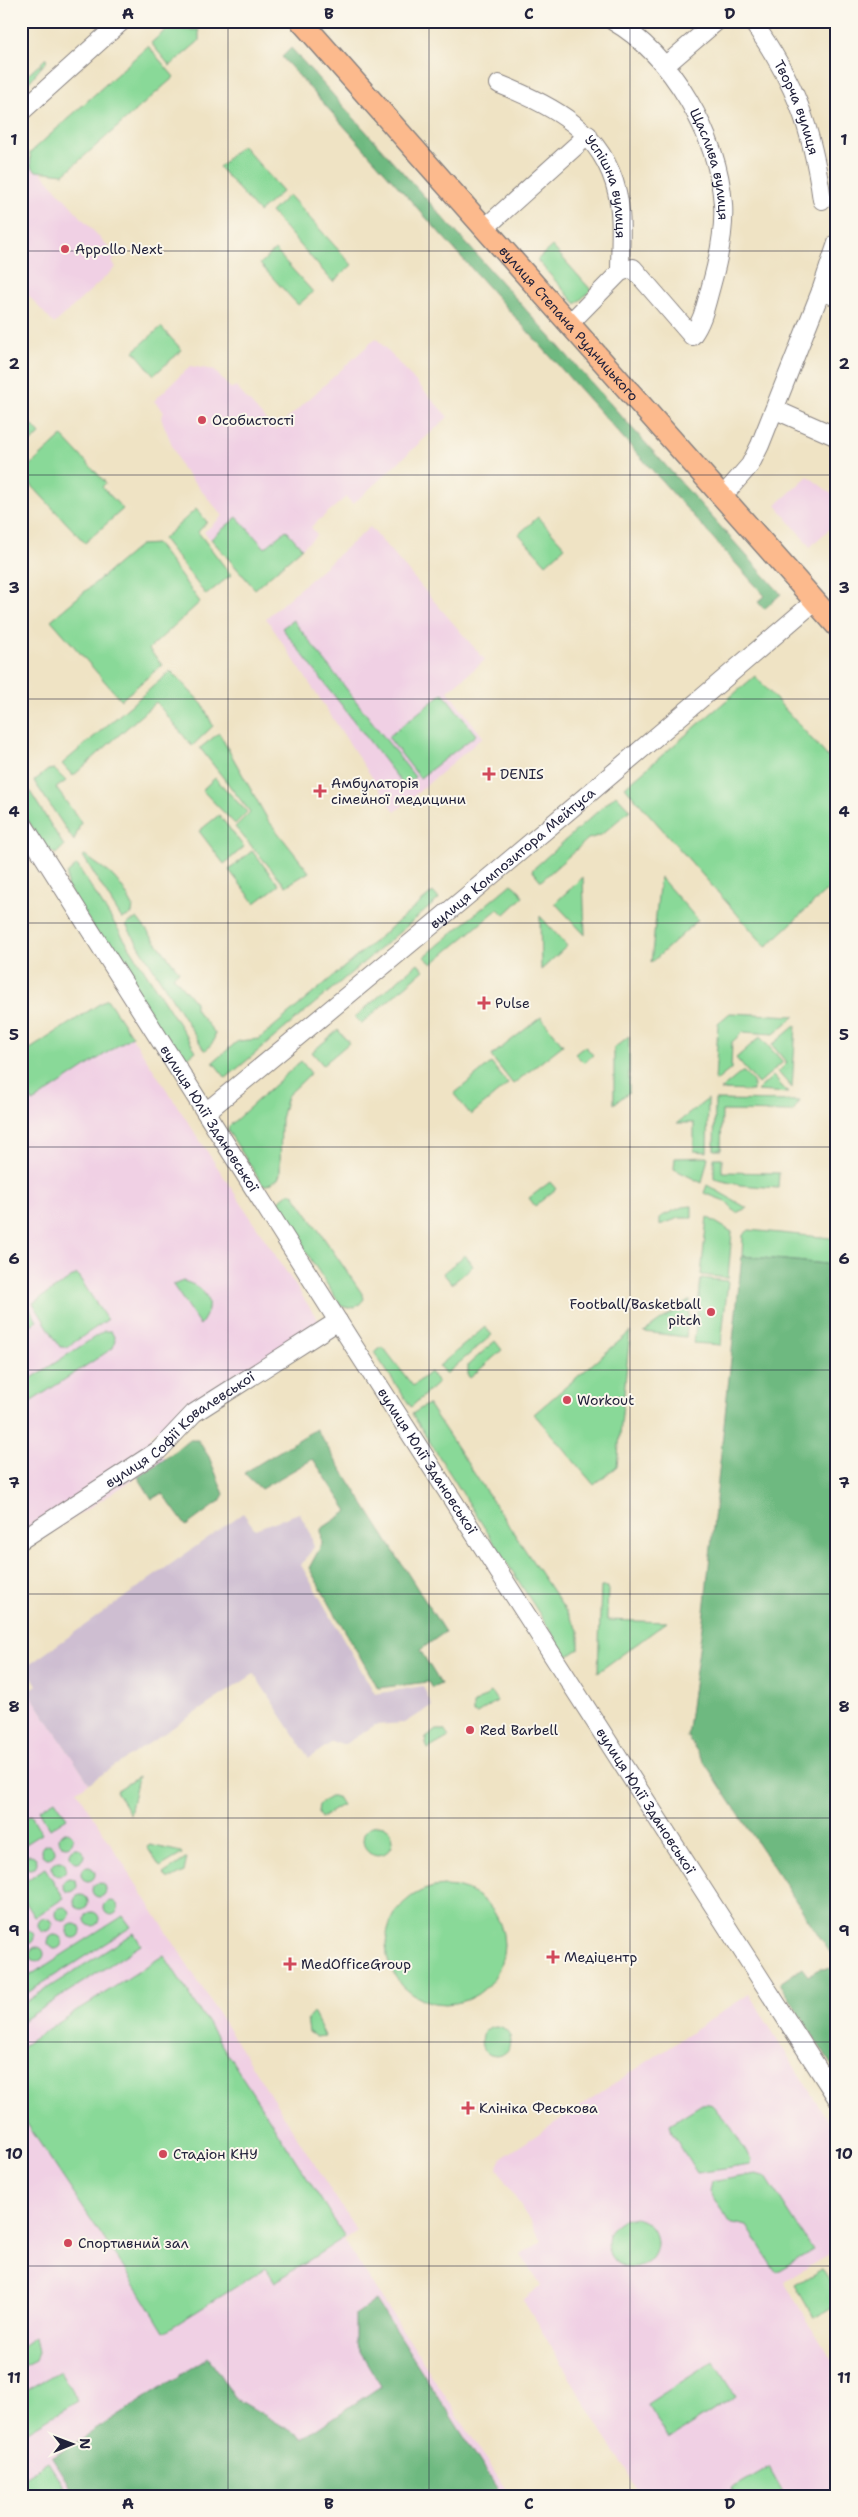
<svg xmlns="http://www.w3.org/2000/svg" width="858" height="2517" font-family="'Shantell Sans',sans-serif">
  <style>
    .built { fill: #f0d0e4 }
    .industrial { fill: #cebed1 }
    .green { fill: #89d998; stroke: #567e6a }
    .forest { fill: #6eb980; stroke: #486e5e }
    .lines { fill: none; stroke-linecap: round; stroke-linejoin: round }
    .minor-casing { stroke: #888280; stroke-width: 20 }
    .major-casing { stroke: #888280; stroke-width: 24 }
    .minor { stroke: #fff; stroke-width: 18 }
    .major { stroke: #fcba8d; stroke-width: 21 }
    .grid { fill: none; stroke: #22223b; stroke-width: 1; stroke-opacity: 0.55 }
    .poi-dot { fill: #d1495b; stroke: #fbf7ec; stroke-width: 2 }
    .labels { text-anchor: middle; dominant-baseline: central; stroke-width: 4; stroke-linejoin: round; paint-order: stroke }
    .street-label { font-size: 14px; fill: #22223b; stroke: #fbf7ec }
    .poi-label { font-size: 14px; fill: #22223b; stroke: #fbf7ec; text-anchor: start }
    .neatline { fill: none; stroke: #22223b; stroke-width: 2 }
    .grid-label { font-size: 16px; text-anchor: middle; font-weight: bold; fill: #22223b }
  </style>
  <rect width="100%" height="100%" fill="#fbf7ec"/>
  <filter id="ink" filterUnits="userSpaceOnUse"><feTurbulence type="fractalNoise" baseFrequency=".02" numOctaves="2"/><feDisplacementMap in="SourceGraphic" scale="10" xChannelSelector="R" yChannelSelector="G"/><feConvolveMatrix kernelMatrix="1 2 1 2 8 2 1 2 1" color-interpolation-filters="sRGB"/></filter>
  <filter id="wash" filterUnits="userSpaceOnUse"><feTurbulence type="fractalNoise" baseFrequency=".0096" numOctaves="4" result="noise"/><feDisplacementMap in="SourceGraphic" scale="20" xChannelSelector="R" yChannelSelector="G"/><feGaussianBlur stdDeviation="1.12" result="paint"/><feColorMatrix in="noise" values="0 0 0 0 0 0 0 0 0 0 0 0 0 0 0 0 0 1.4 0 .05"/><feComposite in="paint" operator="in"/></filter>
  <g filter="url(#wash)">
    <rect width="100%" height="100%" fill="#efe3c4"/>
    <g class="built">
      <polygon points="21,150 116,256 112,262 116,267 54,324 21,287"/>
      <polygon points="376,338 448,417 353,504 346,497 311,527 317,535 255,589 204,532 223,516 181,467 161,418 164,412 154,401 190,366 214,370 230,388 236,387 275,430"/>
      <polygon points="808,476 837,498 837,522 810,547 776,505"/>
      <polygon points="370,527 485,660 448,691 483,737 395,812 266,618"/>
      <polygon points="107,999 320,1323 150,1435 165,1459 21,1552 21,1055"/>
      <polygon points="21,1680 89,1783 77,1791 357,2231 344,2240 510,2496 21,2496"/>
      <polygon points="749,1994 837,2135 837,2249 784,2282 837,2369 837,2496 641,2496 523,2300 541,2286 521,2255 542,2241 497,2168 502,2158"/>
    </g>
    <polygon class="industrial" points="243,1513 255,1529 299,1513 310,1532 314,1547 301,1565 375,1694 423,1686 432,1706 405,1723 375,1725 345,1744 331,1743 309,1758 254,1674 89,1783 28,1691 37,1685 26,1667"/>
    <g class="green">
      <polygon points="167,29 199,30 199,41 170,66 151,43"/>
      <polygon points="148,46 174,77 64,174 36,171 31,166 30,153"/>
      <path d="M46,58L47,61C37,71 31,81 21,91V81L39,65L41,67V63Z"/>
      <polygon points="242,145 283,191 259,212 219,167"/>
      <polygon points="289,195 352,265 333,282 271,212"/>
      <polygon points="552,246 591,290 576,304 537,260"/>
      <polygon points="275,250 313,292 298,305 260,264"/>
      <polygon points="161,327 182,350 154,375 134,351"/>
      <polygon points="21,412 40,434 21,451"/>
      <polygon points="62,436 106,483 102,487 123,509 85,543 21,474"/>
      <polygon points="196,509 207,522 198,532 231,575 206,595 163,539"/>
      <polygon points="237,517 265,548 286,530 302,548 255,589 211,539"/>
      <polygon points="538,517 565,547 546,564 519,534"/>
      <polygon points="157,544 200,602 149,649 162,665 121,700 51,620 140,545"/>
      <polygon points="293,620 415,777 404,786 282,628"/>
      <polygon points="171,671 203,705 213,726 192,746 156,702 73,776 62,764"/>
      <polygon points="755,676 837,767 837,881 766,947 625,787"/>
      <polygon points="443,693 476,735 420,778 388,737"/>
      <polygon points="219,733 268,820 309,872 286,886 235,827 250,812 200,748"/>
      <polygon points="54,769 66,781 56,788 81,822 74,841 34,781 48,770"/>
      <polygon points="215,778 247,812 235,824 202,790"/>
      <polygon points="29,790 64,846 56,854 47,850 21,810 21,796"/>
      <polygon points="616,795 630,810 601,835 588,839 541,881 532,870"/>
      <polygon points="219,815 244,847 224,864 199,831"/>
      <polygon points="252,851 279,885 255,903 229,870"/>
      <path d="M85,855C92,861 97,864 104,869C117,877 126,893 133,906L132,914L122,919L83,856Z"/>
      <polygon points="77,865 196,1051 180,1064 67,886 67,874"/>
      <polygon points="583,877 585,935 555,903"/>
      <polygon points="660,877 698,920 651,963"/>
      <polygon points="511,884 520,891 523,897 504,915 498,909 432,964 424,957"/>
      <polygon points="433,892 439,899 226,1078 213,1062 238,1041 259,1039"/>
      <polygon points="540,916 567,946 541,970"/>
      <polygon points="137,918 179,971 173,976 195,1002 195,1009 215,1033 214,1041 205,1051 126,925"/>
      <polygon points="418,963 424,970 361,1024 355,1017"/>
      <polygon points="107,999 132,1036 33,1102 21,1084 21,1055"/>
      <polygon points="730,1013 795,1016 774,1034 743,1032 732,1042 731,1069 715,1082 718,1023"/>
      <polygon points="541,1017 563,1045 513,1084 491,1056"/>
      <polygon points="796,1025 792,1088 778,1072 787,1063 772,1045"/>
      <polygon points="338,1030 349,1043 323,1065 312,1052"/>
      <polygon points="629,1036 629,1092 614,1104 614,1048"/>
      <polygon points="760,1037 783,1062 758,1084 736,1058"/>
      <polygon points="585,1046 593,1055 584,1063 575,1054"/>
      <polygon points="301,1061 310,1072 309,1075 287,1096 281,1119 280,1174 278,1179 267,1185 263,1185 228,1131 229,1126"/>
      <polygon points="491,1063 508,1084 471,1115 454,1094"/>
      <polygon points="742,1072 744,1072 753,1082 753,1091 720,1090"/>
      <polygon points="773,1076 788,1093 757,1091"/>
      <polygon points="708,1099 707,1152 694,1151 694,1123 677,1123"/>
      <polygon points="715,1100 800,1101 793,1112 722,1111 721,1150 714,1150"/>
      <polygon points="708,1157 702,1183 674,1169 675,1158"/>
      <polygon points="714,1158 722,1158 722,1172 779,1173 778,1188 740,1185 714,1179"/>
      <polygon points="550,1182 556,1189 535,1206 529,1198"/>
      <polygon points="707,1185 747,1208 736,1213 725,1201 704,1193"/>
      <path d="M289,1193H293L363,1295L364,1299C357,1308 352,1310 341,1306L277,1207V1202Z"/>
      <polygon points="692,1206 692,1218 679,1218 660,1225 660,1217 682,1207"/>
      <polygon points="707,1217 732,1232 728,1278 701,1275"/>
      <polygon points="749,1230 831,1238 837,1244 837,1265 742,1256 743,1235"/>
      <polygon points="465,1255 473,1266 452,1284 443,1273"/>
      <polygon points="77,1274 107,1320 67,1347 60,1347 33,1303"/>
      <polygon points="701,1278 728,1281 721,1345 694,1343"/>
      <path d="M183,1281C206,1287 217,1303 200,1325L173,1285Z"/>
      <polygon points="690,1300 686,1337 644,1332"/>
      <polygon points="28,1306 37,1321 21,1331 21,1310"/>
      <polygon points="485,1327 492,1335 446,1374 439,1366"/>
      <polygon points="104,1331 111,1331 115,1339 113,1348 21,1408 21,1385"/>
      <polygon points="630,1332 617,1466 594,1485 534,1414"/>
      <polygon points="495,1341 502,1350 470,1378 468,1376 468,1365"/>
      <polygon points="383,1347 413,1386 430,1372 438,1383 411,1407 374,1352"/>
      <polygon points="428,1404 579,1631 579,1649 567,1657 412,1414"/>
      <polygon points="601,1587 608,1587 607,1620 667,1622 598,1672"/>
      <polygon points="491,1692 497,1701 477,1714 473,1713 473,1705"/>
      <polygon points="437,1730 444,1730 449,1737 428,1749 425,1744 426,1738"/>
      <polygon points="138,1777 130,1814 116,1791"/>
      <polygon points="330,1797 337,1797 342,1805 321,1818 318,1813 319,1805"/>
      <polygon points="55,1800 67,1818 50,1829 39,1810"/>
      <polygon points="31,1815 42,1834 26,1844 21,1836 21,1821"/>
      <circle cx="378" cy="1840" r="15"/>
      <circle cx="66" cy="1839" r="7"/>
      <circle cx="48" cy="1851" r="7"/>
      <polygon points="150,1845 181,1852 182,1854 160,1867 147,1847"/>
      <circle cx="77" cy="1855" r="7"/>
      <circle cx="30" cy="1862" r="7"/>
      <polygon points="187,1858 184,1872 173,1878 167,1878 163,1874"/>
      <circle cx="59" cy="1868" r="7"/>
      <circle cx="88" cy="1874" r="7"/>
      <polygon points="45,1868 64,1898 35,1917 21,1895 21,1884"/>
      <circle cx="70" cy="1885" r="7"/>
      <circle cx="99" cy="1890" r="7"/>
      <circle cx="445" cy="1945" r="59"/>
      <circle cx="81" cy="1902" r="7"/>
      <circle cx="111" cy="1908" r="7"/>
      <circle cx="63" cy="1914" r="7"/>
      <circle cx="92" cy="1919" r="7"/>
      <polygon points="123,1916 131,1927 21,1997 21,1981"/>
      <circle cx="45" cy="1925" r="7"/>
      <circle cx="74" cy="1931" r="7"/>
      <circle cx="27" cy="1937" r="7"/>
      <polygon points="134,1933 141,1945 21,2022 21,2005"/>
      <circle cx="55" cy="1942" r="7"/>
      <circle cx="37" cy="1954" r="7"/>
      <polygon points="164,1955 345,2237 275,2282 266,2268 164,2332 139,2291 21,2115 21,2047"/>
      <polygon points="313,2012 325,2036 316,2037 309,2032 307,2019"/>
      <circle cx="496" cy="2041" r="15"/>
      <polygon points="702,2104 710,2104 729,2124 751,2160 750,2165 697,2173 672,2133 670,2124"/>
      <polygon points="756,2174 766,2177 813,2250 776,2272 747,2226 729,2222 709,2191 711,2182"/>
      <circle cx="632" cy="2243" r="25"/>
      <polygon points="822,2269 837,2293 837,2304 814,2318 795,2285"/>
      <polygon points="35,2337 38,2353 35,2360 21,2367 21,2347"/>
      <polygon points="714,2361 736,2396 669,2439 647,2404"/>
      <polygon points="60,2371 78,2401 21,2435 21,2393"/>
      <polygon points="48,2462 70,2496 21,2496 21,2479"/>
      <polygon points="769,2467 783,2492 777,2496 735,2496 731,2489"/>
    </g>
    <g class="forest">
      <polygon points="291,48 781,594 764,609 758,602 765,596 282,57"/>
      <polygon points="742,1256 837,1265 837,1963 687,1736 704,1612"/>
      <polygon points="316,1429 445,1632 420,1650 441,1684 432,1688 428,1682 378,1688 309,1568 322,1544 321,1529 348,1511 313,1459 261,1489 244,1473"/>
      <polygon points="188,1440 198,1440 209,1457 224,1494 220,1501 186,1526 162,1493 152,1499 138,1477 165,1459"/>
      <polygon points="802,1968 808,1976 820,1969 837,1968 837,2074 780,1983"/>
      <polygon points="376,2300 502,2496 76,2496 52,2458 208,2357 235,2398 303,2438 381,2386 355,2343 355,2315"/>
    </g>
  </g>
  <g filter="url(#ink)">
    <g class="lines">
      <defs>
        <g id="minor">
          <path id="s1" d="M613,21C672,55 718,136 723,204C725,231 718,261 711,286C706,304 703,321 692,336L633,268L620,272"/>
          <path id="s2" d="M752,21C795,82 812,127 822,200"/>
          <polyline points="666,65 717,21"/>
          <path id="s3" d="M499,84C552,105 603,131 617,192C623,217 620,246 620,272L570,323"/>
          <polyline points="21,112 122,21"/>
          <polyline points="486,227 588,135"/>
          <polyline points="821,291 837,297"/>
          <polyline points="776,410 837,437"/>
          <polyline points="722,497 750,465 760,445 821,291 837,243"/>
          <path id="s4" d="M21,821L355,1348L837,2098"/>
          <path id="s5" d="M206,1112C411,944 614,774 815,601"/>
          <path id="s6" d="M21,1540L159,1450L194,1413L338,1321"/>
        </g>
        <g id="major">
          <path id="s7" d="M301,21L837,626"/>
        </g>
      </defs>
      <use href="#minor" class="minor-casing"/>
      <use href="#major" class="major-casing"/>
      <use href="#minor" class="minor"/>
      <use href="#major" class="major"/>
    </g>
  </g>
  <path class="grid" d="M228,21V2496M429,21V2496M630,21V2496M21,251H837M21,475H837M21,699H837M21,923H837M21,1147H837M21,1370H837M21,1594H837M21,1818H837M21,2042H837M21,2266H837"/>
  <g class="poi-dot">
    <circle cx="65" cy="249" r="5"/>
    <circle cx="202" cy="420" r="5"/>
    <path d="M486.5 766.5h5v5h5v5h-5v5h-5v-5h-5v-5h5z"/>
    <path d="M317.5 783.5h5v5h5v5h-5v5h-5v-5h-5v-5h5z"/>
    <path d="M481.5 995.5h5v5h5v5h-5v5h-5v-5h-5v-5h5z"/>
    <circle cx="711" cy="1312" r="5"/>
    <circle cx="567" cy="1400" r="5"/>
    <circle cx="470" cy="1730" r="5"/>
    <path d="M550.5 1949.5h5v5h5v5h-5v5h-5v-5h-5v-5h5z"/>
    <path d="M287.5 1956.5h5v5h5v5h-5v5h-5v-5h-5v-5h5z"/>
    <path d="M465.5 2100.5h5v5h5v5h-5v5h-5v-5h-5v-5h5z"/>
    <circle cx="163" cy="2154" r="5"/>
    <circle cx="68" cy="2243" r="5"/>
  </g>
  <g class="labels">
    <g class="street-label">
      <text stroke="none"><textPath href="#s2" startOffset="98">Творча вулиця</textPath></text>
      <text stroke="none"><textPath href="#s1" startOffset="179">Щаслива вулиця</textPath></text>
      <text stroke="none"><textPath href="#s3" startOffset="159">Успішна вулиця</textPath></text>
      <text stroke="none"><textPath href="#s7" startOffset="404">вулиця Степана Рудницького</textPath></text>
      <text stroke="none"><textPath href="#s5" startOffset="398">вулиця Композитора Мейтуса</textPath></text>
      <text stroke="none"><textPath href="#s4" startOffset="352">вулиця Юлії Здановської</textPath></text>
      <text stroke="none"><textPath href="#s6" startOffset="194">вулиця Софії Ковалевської</textPath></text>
      <text stroke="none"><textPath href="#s4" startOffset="758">вулиця Юлії Здановської</textPath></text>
      <text stroke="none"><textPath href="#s4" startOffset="1162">вулиця Юлії Здановської</textPath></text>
    </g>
    <g class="poi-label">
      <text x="75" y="249">Appollo Next</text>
      <text x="212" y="420">Особистості</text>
      <text x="500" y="774">DENIS</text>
      <text x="331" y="783">Амбулаторія<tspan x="331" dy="16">сімейної медицини</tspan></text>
      <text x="495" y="1003">Pulse</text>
      <text x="701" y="1304" text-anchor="end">Football/Basketball<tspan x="701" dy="16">pitch</tspan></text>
      <text x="577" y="1400">Workout</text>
      <text x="480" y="1730">Red Barbell</text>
      <text x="564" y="1957">Медіцентр</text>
      <text x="301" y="1964">MedOfficeGroup</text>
      <text x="479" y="2108">Клініка Феськова</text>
      <text x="173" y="2154">Стадіон КНУ</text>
      <text x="78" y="2243">Спортивний зал</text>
    </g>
  </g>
  <rect width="858" height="2517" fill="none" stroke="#fbf7ec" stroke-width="55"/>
  <g transform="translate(72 2444) rotate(89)" stroke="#fbf7ec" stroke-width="4" paint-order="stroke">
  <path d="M0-4L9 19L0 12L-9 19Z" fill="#22223b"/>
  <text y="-8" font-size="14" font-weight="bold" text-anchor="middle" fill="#22223b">N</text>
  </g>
  <rect x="28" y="28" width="802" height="2462" class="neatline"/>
  <g class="grid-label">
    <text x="128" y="19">A</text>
    <text x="329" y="19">B</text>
    <text x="529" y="19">C</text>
    <text x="730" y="19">D</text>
    <text x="14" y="145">1</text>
    <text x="844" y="145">1</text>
    <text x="14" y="369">2</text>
    <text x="844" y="369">2</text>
    <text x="14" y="593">3</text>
    <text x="844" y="593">3</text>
    <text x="14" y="817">4</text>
    <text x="844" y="817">4</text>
    <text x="14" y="1040">5</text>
    <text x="844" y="1040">5</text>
    <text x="14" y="1264">6</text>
    <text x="844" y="1264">6</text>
    <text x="14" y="1488">7</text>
    <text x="844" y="1488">7</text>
    <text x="14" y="1712">8</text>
    <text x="844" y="1712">8</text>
    <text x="14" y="1936">9</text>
    <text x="844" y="1936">9</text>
    <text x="14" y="2159">10</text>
    <text x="844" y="2159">10</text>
    <text x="14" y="2383">11</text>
    <text x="844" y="2383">11</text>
    <text x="128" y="2509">A</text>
    <text x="329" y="2509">B</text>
    <text x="529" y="2509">C</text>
    <text x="730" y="2509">D</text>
  </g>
</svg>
